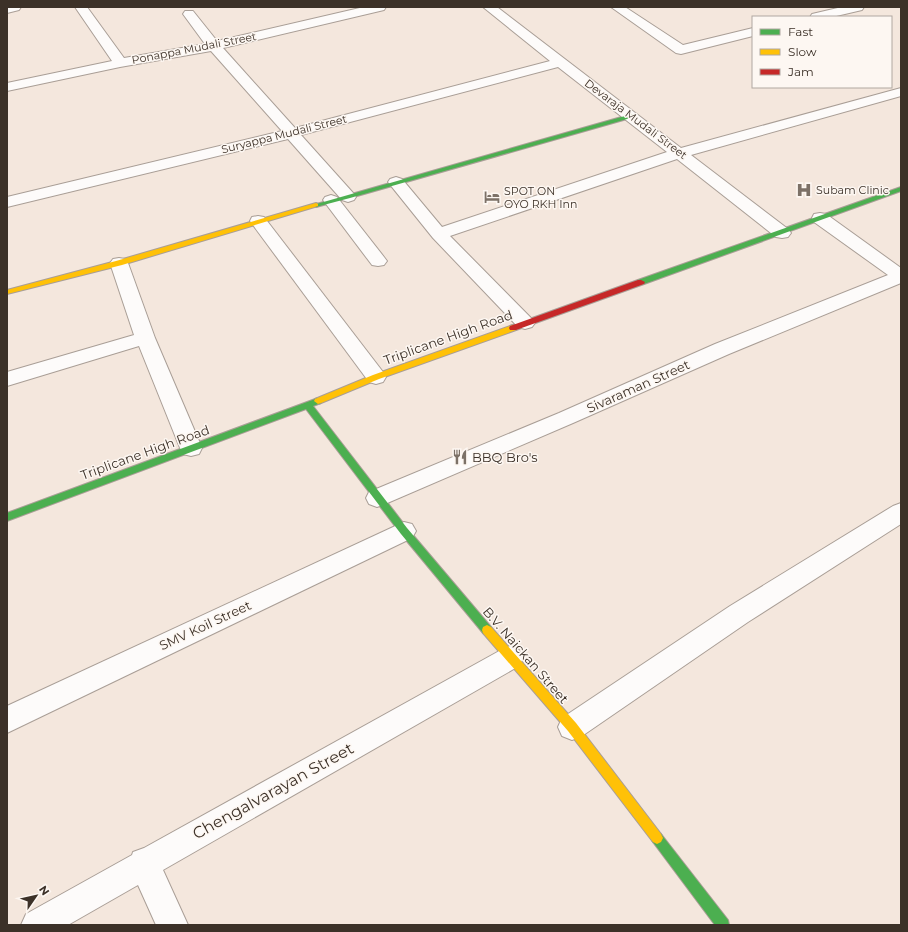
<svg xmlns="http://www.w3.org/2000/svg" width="908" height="932" font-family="Montserrat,sans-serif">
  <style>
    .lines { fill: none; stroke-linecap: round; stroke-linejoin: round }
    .street-casing { stroke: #a99e96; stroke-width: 2 }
    .fast-casing { stroke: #a99e96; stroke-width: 2 }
    .slow-casing { stroke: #a99e96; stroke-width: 2 }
    .jam-casing { stroke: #a99e96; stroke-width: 2 }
    .street { fill: #fdfbfa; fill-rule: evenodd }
    .fast { fill: #4caf50; fill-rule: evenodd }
    .slow { fill: #ffc107; fill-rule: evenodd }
    .jam { fill: #c62828; fill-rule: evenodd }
    .labels { text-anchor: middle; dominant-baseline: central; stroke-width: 3; stroke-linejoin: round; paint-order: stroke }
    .far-street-label { font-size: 11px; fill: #3c3128; stroke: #fdf7f2 }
    .far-poi-label { font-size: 11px; fill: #3c3128; stroke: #fdf7f2; text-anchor: start }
    .street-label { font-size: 13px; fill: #3c3128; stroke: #fdf7f2 }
    .poi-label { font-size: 13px; fill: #3c3128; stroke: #fdf7f2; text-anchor: start }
    .near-street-label { font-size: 16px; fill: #3c3128; stroke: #fdf7f2 }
  </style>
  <rect width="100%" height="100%" fill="#f4e7dd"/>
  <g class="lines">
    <defs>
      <g id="street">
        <polygon points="7,7 21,7 19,10 7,13"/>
        <polygon points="75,7 87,7 124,58 205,44 183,14 185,11 193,11 217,41 364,7 386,7 384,10 223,48 295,128 550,61 483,7 497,7 681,148 901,88 901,96 691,155 788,229 791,233 788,237 782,238 776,237 677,159 450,236 532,319 535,323 532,327 525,329 518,327 433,238 388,182 390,179 396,177 402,179 442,227 667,152 558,67 301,135 354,194 356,197 354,200 348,202 342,200 288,139 7,207 7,197 282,131 211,51 120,67 7,91 7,83 112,61"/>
        <polygon points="611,7 625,7 683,45 753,28 753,36 681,54 676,53"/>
        <polygon points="842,7 864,7 862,10 832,17 810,17 812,14"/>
        <polygon points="331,195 337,197 384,257 387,261 384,265 378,266 372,265 323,200 325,197"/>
        <polygon points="820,213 826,214 901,268 901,283 729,354 573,423 385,504 377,507 369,504 366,498 369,492 559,413 715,344 888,275 814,222 812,218 814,214"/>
        <polygon points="258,216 264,217 383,372 386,377 383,382 376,384 369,382 250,221 252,217"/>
        <polygon points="119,258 125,259 128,263 155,338 202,448 199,454 191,456 183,454 180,448 139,346 7,386 7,372 134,335 110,263 113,259"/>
        <polygon points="901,503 901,524 748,622 582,736 572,740 562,736 558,727 562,718 730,606 893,506"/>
        <polygon points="404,522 412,524 416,531 412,538 7,733 7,706"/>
        <polygon points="510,646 519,650 523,658 519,666 163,870 188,925 156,925 138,885 68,925 21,925 26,914 132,855 133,852 144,848 501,650"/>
      </g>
      <g id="fast">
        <polygon points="632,114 635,116 634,117 350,198 316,207 313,205"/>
        <polygon points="901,187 901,191 644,284 641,284 637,282 638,280"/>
        <polygon points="318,398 322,401 321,403 313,406 407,528 491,627 492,630 491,633 487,635 483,633 401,534 306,409 7,521 7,513"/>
        <polygon points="657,832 661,834 728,920 729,925 715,925 653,842 651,838 653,834"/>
      </g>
      <g id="slow">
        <polygon points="316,203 318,204 318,206 122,265 7,294 7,290 116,261"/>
        <polygon points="513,325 517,328 516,330 379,379 321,403 318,404 314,401 315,399 373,375"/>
        <polygon points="487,625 491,627 576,723 661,834 663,838 661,842 657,844 653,842 568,731 483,633 482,630 483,627"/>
      </g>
      <polygon id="jam" points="638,280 641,280 645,282 644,284 516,330 510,330 509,328 510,326"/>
    </defs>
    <use href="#street" class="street-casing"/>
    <use href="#fast" class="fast-casing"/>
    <use href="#slow" class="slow-casing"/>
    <use href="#jam" class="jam-casing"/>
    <use href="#street" class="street"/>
    <use href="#fast" class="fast"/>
    <use href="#slow" class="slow"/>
    <use href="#jam" class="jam"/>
  </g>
  <defs>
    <symbol id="hospital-bare" viewBox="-9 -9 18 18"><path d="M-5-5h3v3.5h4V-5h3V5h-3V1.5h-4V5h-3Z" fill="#7c7167" stroke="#fdf7f2" stroke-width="2.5" paint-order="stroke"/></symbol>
    <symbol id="hotel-bare" viewBox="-9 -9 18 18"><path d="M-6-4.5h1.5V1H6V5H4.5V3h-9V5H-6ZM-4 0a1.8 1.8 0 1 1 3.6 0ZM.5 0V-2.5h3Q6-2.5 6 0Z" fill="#7c7167" stroke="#fdf7f2" stroke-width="2.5" paint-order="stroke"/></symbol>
    <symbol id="restaurant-bare" viewBox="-9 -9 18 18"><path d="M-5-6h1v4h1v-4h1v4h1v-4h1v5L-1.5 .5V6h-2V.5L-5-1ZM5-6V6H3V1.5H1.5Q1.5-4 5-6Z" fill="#7c7167" stroke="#fdf7f2" stroke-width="2.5" paint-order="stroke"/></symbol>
  </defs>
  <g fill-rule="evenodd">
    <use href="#hospital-bare" x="793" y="179" width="22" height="22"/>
    <use href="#hotel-bare" x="481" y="186" width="22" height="22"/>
    <use href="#restaurant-bare" x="449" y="446" width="22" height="22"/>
  </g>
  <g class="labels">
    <g class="far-street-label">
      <text transform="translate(194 48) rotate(-11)">Ponappa Mudali Street</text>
      <text transform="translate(636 119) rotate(37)">Devaraja Mudali Street</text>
      <text transform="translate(284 134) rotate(-14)">Suryappa Mudali Street</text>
    </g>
    <g class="far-poi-label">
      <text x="816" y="190">Subam Clinic</text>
      <text x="504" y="191">SPOT ON<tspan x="504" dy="13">OYO RKH Inn</tspan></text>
    </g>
    <g class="street-label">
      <text transform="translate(448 337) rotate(-20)">Triplicane High Road</text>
      <text transform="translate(638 386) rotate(-24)">Sivaraman Street</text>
      <text transform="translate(145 452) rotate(-20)">Triplicane High Road</text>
      <text transform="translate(205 625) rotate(-25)">SMV Koil Street</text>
      <text transform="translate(526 655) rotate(49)">B.V. Naickan Street</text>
    </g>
    <g class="poi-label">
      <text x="472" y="457">BBQ Bro's</text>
    </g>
    <g class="near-street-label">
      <text transform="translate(273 791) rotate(-29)">Chengalvarayan Street</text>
    </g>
  </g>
  <rect width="908" height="932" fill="none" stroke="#3c3128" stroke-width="16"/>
  <rect x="752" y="16" width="140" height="72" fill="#fdf7f2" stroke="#b0a8a1"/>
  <rect x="760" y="29" width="20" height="6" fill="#4caf50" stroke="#b0a8a1"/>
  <text x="788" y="36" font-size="12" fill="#3c3128">Fast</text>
  <rect x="760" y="49" width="20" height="6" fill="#ffc107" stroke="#b0a8a1"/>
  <text x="788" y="56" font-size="12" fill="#3c3128">Slow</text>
  <rect x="760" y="69" width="20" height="6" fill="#c62828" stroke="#b0a8a1"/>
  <text x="788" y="76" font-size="12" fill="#3c3128">Jam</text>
  <g transform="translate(36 896) rotate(56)" stroke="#fdf7f2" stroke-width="3" paint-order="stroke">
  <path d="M0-3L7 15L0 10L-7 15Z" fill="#3c3128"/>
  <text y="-6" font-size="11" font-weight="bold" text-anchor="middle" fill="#3c3128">N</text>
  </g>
</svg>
